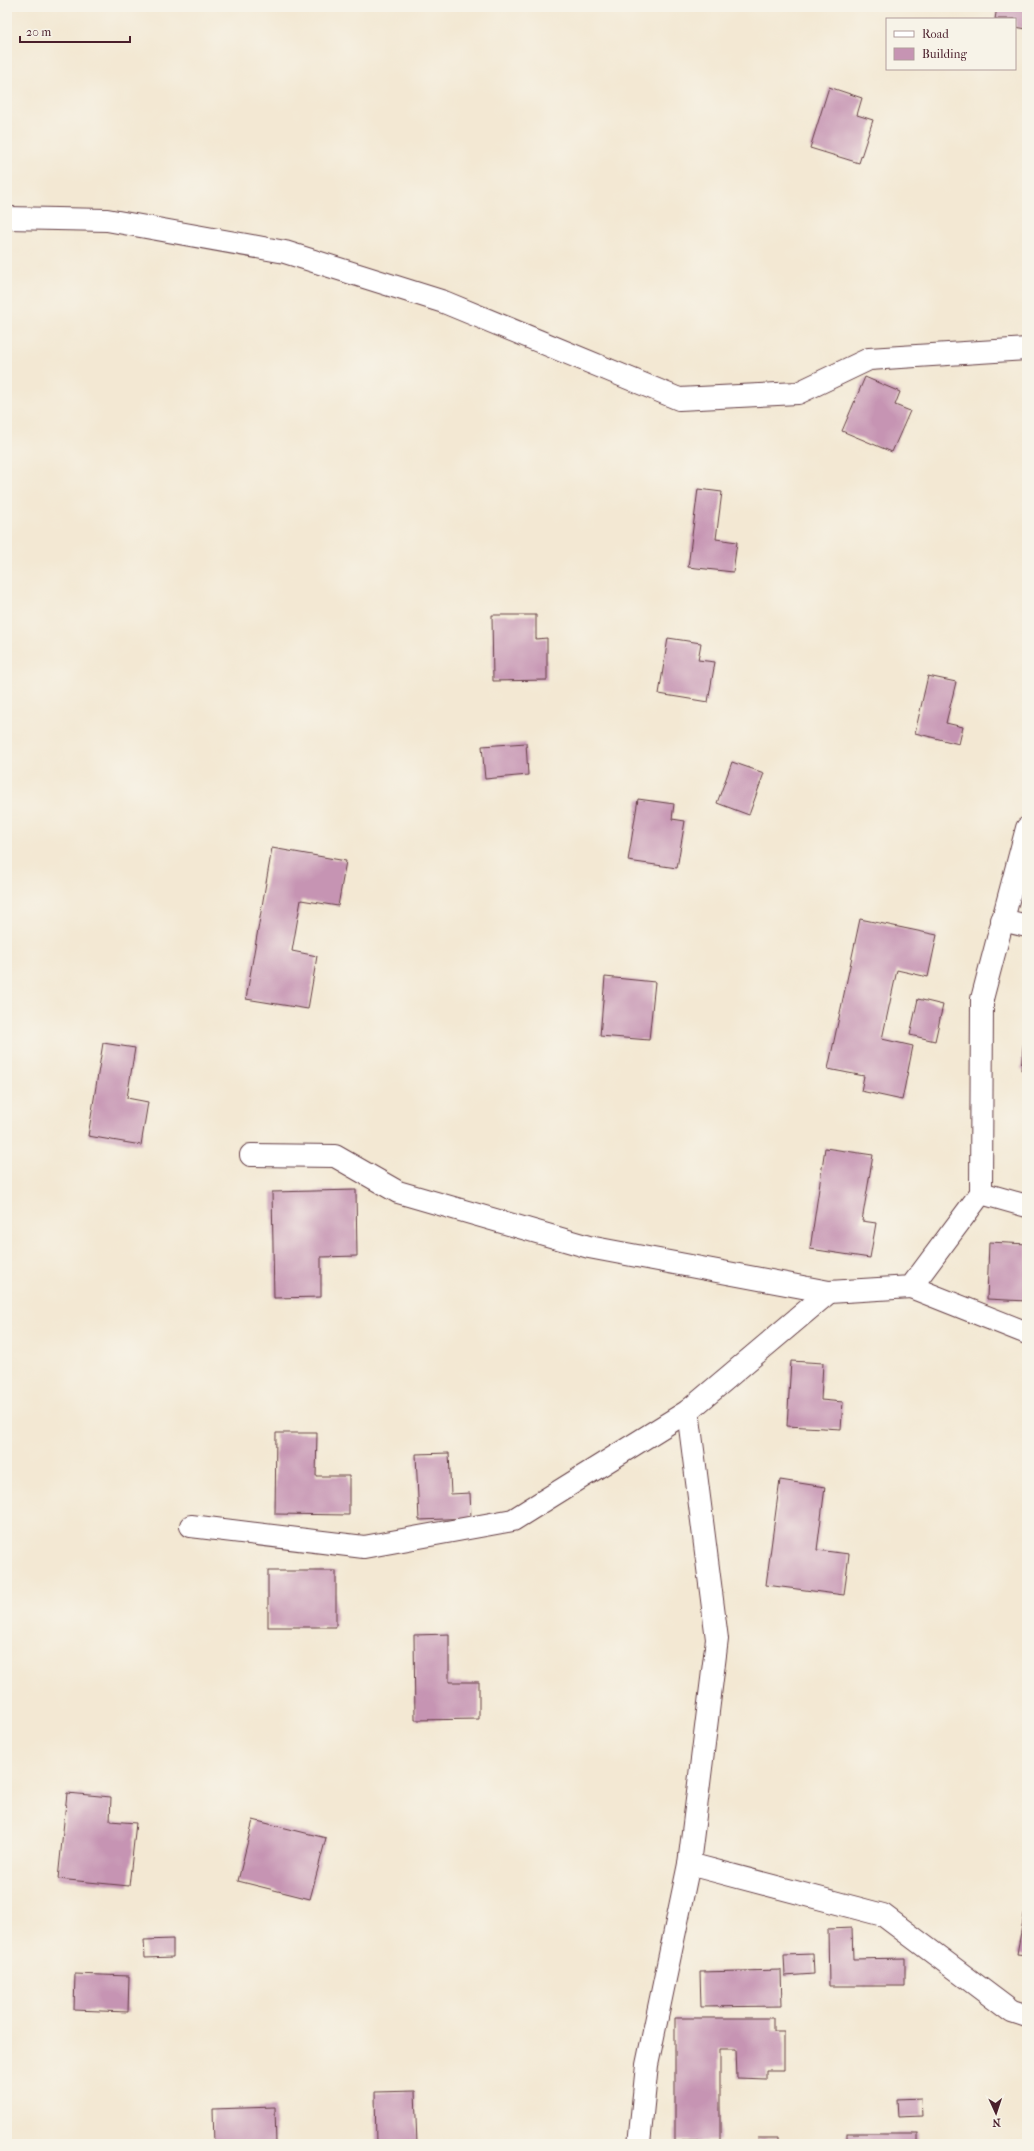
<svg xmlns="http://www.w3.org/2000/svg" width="1034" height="2151" font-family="'IM FELL French Canon',serif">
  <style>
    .building { fill: #c694b3 }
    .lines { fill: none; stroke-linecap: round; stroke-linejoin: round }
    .minor-casing { stroke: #633d44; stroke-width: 24 }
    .minor { stroke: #fff; stroke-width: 22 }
  </style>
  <rect width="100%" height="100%" fill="#f7f3e8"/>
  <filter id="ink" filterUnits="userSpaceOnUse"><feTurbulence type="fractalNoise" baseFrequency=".025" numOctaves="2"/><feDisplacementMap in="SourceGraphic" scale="8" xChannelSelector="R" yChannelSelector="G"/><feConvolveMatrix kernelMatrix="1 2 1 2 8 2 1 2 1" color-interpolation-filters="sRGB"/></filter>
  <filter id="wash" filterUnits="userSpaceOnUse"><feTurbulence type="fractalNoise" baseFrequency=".012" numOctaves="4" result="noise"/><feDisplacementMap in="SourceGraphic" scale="16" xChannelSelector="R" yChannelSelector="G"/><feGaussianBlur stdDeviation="0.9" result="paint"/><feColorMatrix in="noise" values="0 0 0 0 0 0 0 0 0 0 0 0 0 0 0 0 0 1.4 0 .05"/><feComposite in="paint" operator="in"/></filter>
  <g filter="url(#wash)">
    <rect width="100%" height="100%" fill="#f3e8d3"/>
    <g id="blocks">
      <g class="building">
        <polygon points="997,7 1027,7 1027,29 1015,27 1015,19 995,19"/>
        <polygon points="829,87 862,98 857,115 873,120 859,163 810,148"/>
        <polygon points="865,377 900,392 895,405 910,411 892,452 842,431"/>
        <polygon points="698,489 722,492 716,539 737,542 733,572 688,567"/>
        <polygon points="492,615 536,615 536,639 547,638 547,680 493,681"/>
        <polygon points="668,638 701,643 698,660 715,662 708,702 659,694"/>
        <polygon points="928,676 956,682 946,723 963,727 959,744 915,733"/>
        <polygon points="526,743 528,775 485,779 482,746"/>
        <polygon points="732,762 764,773 749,815 717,803"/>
        <polygon points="638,799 674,804 672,819 685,821 677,868 628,861"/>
        <polygon points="272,848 346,861 338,906 301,900 292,951 317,956 308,1009 246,999"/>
        <polygon points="860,919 937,935 928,977 897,970 882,1039 913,1046 902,1100 861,1091 864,1076 828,1069"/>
        <polygon points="605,977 655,982 649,1040 600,1036"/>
        <polygon points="918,999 943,1005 935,1041 910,1035"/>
        <polygon points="1026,1017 1027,1017 1027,1071 1021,1070"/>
        <polygon points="103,1043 135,1048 127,1098 148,1102 141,1145 88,1136"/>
        <polygon points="825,1148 873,1155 862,1221 876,1223 870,1258 810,1249"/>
        <polygon points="356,1190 357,1256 321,1257 321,1297 274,1298 272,1192"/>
        <polygon points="989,1242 1027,1244 1027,1301 987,1299"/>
        <polygon points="791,1361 823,1363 821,1400 843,1402 841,1429 787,1426"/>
        <polygon points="276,1433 317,1433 316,1476 349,1476 349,1515 275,1514"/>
        <polygon points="449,1453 451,1494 470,1493 471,1518 419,1520 416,1454"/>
        <polygon points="780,1480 825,1487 817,1550 849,1554 844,1595 766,1585"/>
        <rect x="268" y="1571" width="68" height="56"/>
        <polygon points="449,1634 449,1682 479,1682 479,1719 415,1720 414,1635"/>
        <polygon points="67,1793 111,1797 110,1821 136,1823 129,1886 58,1879"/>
        <polygon points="253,1820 326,1838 310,1899 238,1881"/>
        <polygon points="1026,1904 1027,1904 1027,1955 1017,1954"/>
        <polygon points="852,1928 853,1959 905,1958 905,1986 829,1986 828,1929"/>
        <polygon points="173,1939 173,1957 145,1958 144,1940"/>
        <polygon points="813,1954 814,1974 785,1976 784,1955"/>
        <polygon points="781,1970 782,2006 701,2007 700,1972"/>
        <polygon points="75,1974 129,1976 128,2012 74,2010"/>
        <polygon points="675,2018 773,2018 773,2031 784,2031 784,2070 766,2070 766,2079 737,2078 736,2049 720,2049 720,2141 675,2141"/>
        <polygon points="415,2091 417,2144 376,2144 375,2092"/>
        <polygon points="921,2098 922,2116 898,2117 897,2099"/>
        <polygon points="275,2107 276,2144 214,2144 213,2109"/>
        <rect x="847" y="2133" width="71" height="11"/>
        <polygon points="758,2138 778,2138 778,2144 759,2144"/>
      </g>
    </g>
  </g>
  <g filter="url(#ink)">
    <use href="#blocks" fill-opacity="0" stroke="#633d44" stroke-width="1"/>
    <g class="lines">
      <defs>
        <g id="minor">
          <polyline points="7,218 107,220 285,252 444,302 679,399 798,393 869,359 1027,349"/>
          <polyline points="1002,920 1027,926"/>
          <polyline points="251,1155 335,1156 398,1192 589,1247 829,1292 911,1287 981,1193 982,999 1027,828"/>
          <polyline points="981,1193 1027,1206"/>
          <polyline points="911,1287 1027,1333"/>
          <polyline points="191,1526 364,1547 513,1520 688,1411 829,1292"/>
          <polyline points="689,1864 883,1915 1012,2012 1027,2017"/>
          <polyline points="639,2144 647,2065 689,1864 717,1639 688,1411"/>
        </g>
      </defs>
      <use href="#minor" class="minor-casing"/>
      <use href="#minor" class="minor"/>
    </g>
  </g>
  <rect width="1034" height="2151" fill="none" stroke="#f7f3e8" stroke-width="24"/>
  <rect x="886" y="18" width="130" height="52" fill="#f7f3e8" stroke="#b29e9c"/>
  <rect x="894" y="31" width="20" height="6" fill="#ffffff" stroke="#b29e9c"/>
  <text x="922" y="38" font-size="12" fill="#4a1f2b">Road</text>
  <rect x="894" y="48" width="20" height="12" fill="#c694b3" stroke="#b29e9c"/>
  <text x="922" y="58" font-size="12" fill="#4a1f2b">Building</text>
  <g transform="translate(996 2113) rotate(177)" stroke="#f7f3e8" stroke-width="3" paint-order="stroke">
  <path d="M0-3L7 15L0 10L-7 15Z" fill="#4a1f2b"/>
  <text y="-6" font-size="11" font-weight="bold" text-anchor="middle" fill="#4a1f2b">N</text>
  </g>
  <path d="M20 36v6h110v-6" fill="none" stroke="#4a1f2b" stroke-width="2"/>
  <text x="26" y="36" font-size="12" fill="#4a1f2b" stroke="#f7f3e8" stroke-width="3" paint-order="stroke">20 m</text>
</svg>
